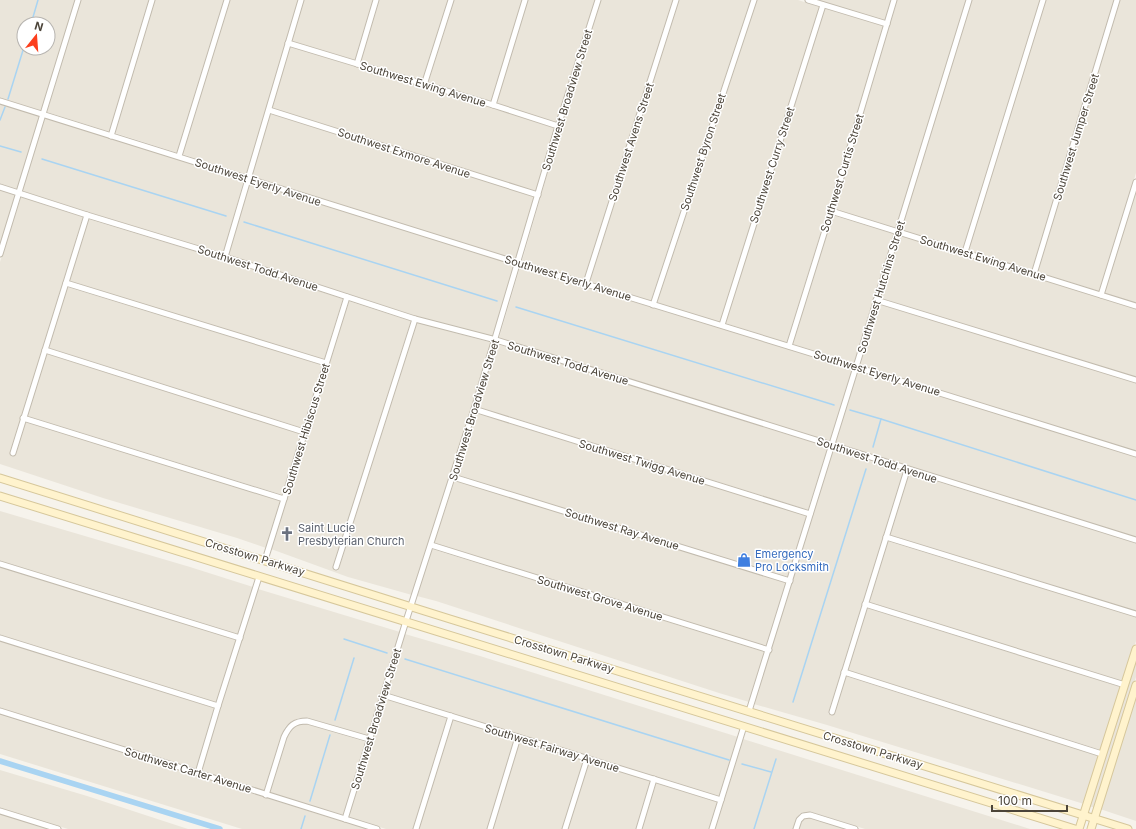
<svg xmlns="http://www.w3.org/2000/svg" width="1136" height="829" font-family="Inter,sans-serif">
  <style>
    .residential { fill: #eae5da; fill-rule: evenodd }
    .lines { fill: none; stroke-linecap: round; stroke-linejoin: round }
    .stream { stroke: #a9d4f2; stroke-width: 1.5 }
    .canal { stroke: #a9d4f2; stroke-width: 5.5 }
    .minor-casing { stroke: #c2bbae; stroke-width: 7 }
    .secondary-casing { stroke: #d6c79b; stroke-width: 9 }
    .minor { stroke: #fff; stroke-width: 5 }
    .secondary { stroke: #fff3cd; stroke-width: 7 }
    .labels { text-anchor: middle; dominant-baseline: central; stroke-width: 3; stroke-linejoin: round; paint-order: stroke }
    .street-label { font-size: 11px; fill: #4b4439; stroke: #fff }
    .worship-label { font-size: 11px; fill: #5b616d; stroke: #fff; text-anchor: start }
    .shop-label { font-size: 11px; fill: #366cbe; stroke: #fff; text-anchor: start }
  </style>
  <rect width="100%" height="100%" fill="#f6f3ec"/>
  <g class="residential">
    <path d="M0,0H76L42,111L0,98ZM24,24H48V48H24Z"/>
    <polygon points="81,0 149,0 110,132 47,112"/>
    <polygon points="154,0 225,0 178,153 115,133"/>
    <polygon points="230,0 298,0 266,112 246,175 182,154"/>
    <polygon points="304,0 373,0 355,60 291,41"/>
    <polygon points="378,0 449,0 423,82 360,62"/>
    <polygon points="454,0 523,0 491,102 428,83"/>
    <polygon points="528,0 595,0 556,123 496,103"/>
    <polygon points="601,0 674,0 584,280 522,261 561,127"/>
    <polygon points="679,0 751,0 651,301 589,281"/>
    <polygon points="757,0 798,0 820,7 720,322 656,303"/>
    <polygon points="818,0 891,0 885,21"/>
    <polygon points="897,0 966,0 896,228 834,209"/>
    <polygon points="972,0 1040,0 963,249 901,230"/>
    <polygon points="1045,0 1115,0 1032,270 968,250"/>
    <polygon points="1120,0 1136,0 1136,173 1099,291 1037,272"/>
    <polygon points="825,8 884,26 787,343 725,323"/>
    <polygon points="290,46 426,89 492,108 555,128 536,192 272,108"/>
    <polygon points="0,104 40,116 17,190 0,184"/>
    <polygon points="271,113 535,197 517,260 251,176"/>
    <polygon points="45,118 244,180 223,254 88,212 22,191"/>
    <polygon points="249,182 515,265 494,337 416,316 228,255"/>
    <polygon points="0,190 16,195 0,245"/>
    <polygon points="1136,190 1136,303 1104,293"/>
    <polygon points="21,197 83,217 10,455 15,456 25,421 281,501 266,548 237,538 103,498 0,464 0,262"/>
    <polygon points="832,215 894,234 855,363 792,344"/>
    <polygon points="88,219 224,260 343,299 324,360 69,281"/>
    <polygon points="899,235 1136,309 1136,377 880,298"/>
    <polygon points="520,267 853,369 830,442 499,338"/>
    <polygon points="67,287 323,365 302,428 49,348"/>
    <polygon points="348,301 411,321 333,569 338,571 416,322 492,343 451,476 412,595 348,577 271,549"/>
    <polygon points="878,303 1136,383 1136,451 860,365"/>
    <polygon points="497,344 828,447 808,510 478,407"/>
    <polygon points="47,354 301,434 283,495 27,416"/>
    <polygon points="858,370 1136,457 1136,537 835,443"/>
    <polygon points="476,413 807,516 788,578 457,475"/>
    <polygon points="833,449 904,472 828,714 833,715 845,676 1099,756 1084,804 827,725 754,704"/>
    <polygon points="909,473 1136,543 1136,611 889,535"/>
    <polygon points="455,480 786,583 767,647 434,543"/>
    <polygon points="0,511 190,567 253,587 239,635 0,561"/>
    <polygon points="887,541 1136,617 1136,641 1123,682 868,602"/>
    <polygon points="432,549 765,652 749,702 719,693 436,601 417,596"/>
    <polygon points="0,567 237,640 216,703 0,635"/>
    <polygon points="258,589 400,632 368,736 307,718 299,718 292,721 285,727 281,737 264,791 201,771 220,707"/>
    <polygon points="867,608 1121,687 1101,750 847,670"/>
    <polygon points="405,634 480,656 738,737 719,797 387,693"/>
    <polygon points="0,641 214,708 196,770 0,708"/>
    <polygon points="1136,658 1136,677 1095,808 1089,806"/>
    <polygon points="1136,694 1136,821 1100,809"/>
    <polygon points="385,698 447,718 413,829 386,829 348,817"/>
    <polygon points="0,715 263,797 367,829 242,829 0,754"/>
    <polygon points="452,719 514,739 488,829 419,829"/>
    <polygon points="301,724 306,724 366,742 343,815 269,793 286,738 290,730 294,726"/>
    <polygon points="743,739 1030,829 865,829 811,812 804,813 803,812 800,813 797,819 794,829 715,829"/>
    <polygon points="519,740 584,761 562,829 493,829"/>
    <polygon points="589,762 651,781 636,829 567,829"/>
    <polygon points="0,770 87,796 188,829 68,829 0,808"/>
    <polygon points="656,783 718,802 710,829 642,829"/>
    <polygon points="0,814 48,829 0,829"/>
    <polygon points="804,818 810,818 846,829 799,829 801,821"/>
  </g>
  <g class="lines">
    <g class="stream">
      <polyline points="31,24 38,0"/>
      <polyline points="8,99 24,47"/>
      <polyline points="0,120 5,107"/>
      <polyline points="0,146 21,152"/>
      <polyline points="42,159 226,216"/>
      <polyline points="244,222 497,301"/>
      <polyline points="516,307 834,405"/>
      <polyline points="850,410 881,419 1136,500"/>
      <polyline points="873,447 881,419"/>
      <polyline points="344,639 387,653"/>
      <polyline points="405,659 729,760"/>
      <polyline points="793,702 866,469"/>
      <polyline points="335,720 354,658"/>
      <polyline points="742,764 771,772"/>
      <polyline points="310,801 330,735"/>
      <polyline points="301,829 305,816"/>
      <polyline points="754,829 776,759"/>
    </g>
    <polyline class="canal" points="0,761 220,829"/>
    <defs>
      <g id="minor">
        <polyline points="808,0 887,24"/>
        <polyline points="288,43 493,105 558,126"/>
        <polyline points="357,64 376,0"/>
        <polyline points="424,85 451,0"/>
        <polyline points="0,101 518,263 856,367 1136,454"/>
        <polyline points="493,105 525,0"/>
        <polyline points="269,110 538,195"/>
        <polyline points="111,136 152,0"/>
        <polyline points="179,156 227,0"/>
        <polyline points="0,187 87,215 225,257 415,319 496,340 1136,540"/>
        <polyline points="831,211 1136,306"/>
        <polyline points="965,252 1043,0"/>
        <polyline points="0,254 78,0"/>
        <polyline points="225,257 301,0"/>
        <polyline points="1034,274 1117,0"/>
        <polyline points="66,283 326,363"/>
        <polyline points="586,283 676,0"/>
        <polyline points="1101,295 1136,182"/>
        <polyline points="876,300 1136,380"/>
        <polyline points="653,305 754,0"/>
        <polyline points="722,325 823,5"/>
        <polyline points="789,346 831,211 894,0"/>
        <polyline points="45,350 304,432"/>
        <polyline points="474,409 810,514"/>
        <polyline points="23,418 284,499"/>
        <polyline points="13,453 87,215"/>
        <polyline points="453,477 790,581"/>
        <polyline points="886,537 1136,614"/>
        <polyline points="431,545 769,650"/>
        <polyline points="265,560 347,297"/>
        <polyline points="0,564 240,638"/>
        <polyline points="336,567 415,319"/>
        <polyline points="865,604 1125,685"/>
        <polyline points="0,638 218,706"/>
        <polyline points="844,672 1102,754"/>
        <polyline points="383,695 721,800"/>
        <polyline points="0,711 377,829"/>
        <polyline points="749,711 856,367 969,0"/>
        <polyline points="832,712 907,470"/>
        <polyline points="198,773 218,706 259,577"/>
        <path d="M266,795L284,737C289,726 294,721 307,721L369,739"/>
        <polyline points="0,811 58,829"/>
        <polyline points="345,819 406,621 474,409 558,126 598,0"/>
        <polyline points="416,829 451,716"/>
        <polyline points="490,829 518,737"/>
        <polyline points="565,829 587,759"/>
        <polyline points="639,829 654,779"/>
        <polyline points="712,829 744,726"/>
        <polyline points="796,829 799,820 803,816 810,815 855,829"/>
      </g>
      <g id="secondary">
        <polyline points="0,478 450,619 1128,829"/>
        <polyline points="0,496 1075,829"/>
        <polyline points="1079,829 1136,649"/>
        <polyline points="1091,829 1136,685"/>
      </g>
    </defs>
    <use href="#minor" class="minor-casing"/>
    <use href="#secondary" class="secondary-casing"/>
    <use href="#minor" class="minor"/>
    <use href="#secondary" class="secondary"/>
  </g>
  <defs>
    <symbol id="church-bare" viewBox="-9 -9 18 18"><path d="M-1.2-6h2.4v3.5h3.3v2.4h-3.3V6h-2.4V-.1h-3.3v-2.4h3.3Z" fill="#6b7280" stroke="#fff" stroke-width="2.5" paint-order="stroke"/></symbol>
    <symbol id="shop-bare" viewBox="-9 -9 18 18"><path d="M-5-2.5h2.3a2.7 3.5 0 0 1 5.4 0H5L5.5 6h-11ZM-1.5-2.5h3a1.5 2.3 0 0 0-3 0Z" fill="#3f7fe0" stroke="#fff" stroke-width="2.5" paint-order="stroke"/></symbol>
  </defs>
  <g fill-rule="evenodd">
    <use href="#church-bare" x="277" y="524" width="20" height="20"/>
    <use href="#shop-bare" x="734" y="550" width="20" height="20"/>
  </g>
  <g class="labels">
    <g class="street-label">
      <text transform="translate(423 84) rotate(17)">Southwest Ewing Avenue</text>
      <text transform="translate(567 100) rotate(-73)">Southwest Broadview Street</text>
      <text transform="translate(1076 137) rotate(-73)">Southwest Jumper Street</text>
      <text transform="translate(631 142) rotate(-72)">Southwest Avens Street</text>
      <text transform="translate(703 152) rotate(-72)">Southwest Byron Street</text>
      <text transform="translate(404 153) rotate(18)">Southwest Exmore Avenue</text>
      <text transform="translate(772 165) rotate(-72)">Southwest Curry Street</text>
      <text transform="translate(842 173) rotate(-73)">Southwest Curtis Street</text>
      <text transform="translate(258 182) rotate(18)">Southwest Eyerly Avenue</text>
      <text transform="translate(983 258) rotate(17)">Southwest Ewing Avenue</text>
      <text transform="translate(258 268) rotate(18)">Southwest Todd Avenue</text>
      <text transform="translate(568 278) rotate(17)">Southwest Eyerly Avenue</text>
      <text transform="translate(881 287) rotate(-73)">Southwest Hutchins Street</text>
      <text transform="translate(568 363) rotate(17)">Southwest Todd Avenue</text>
      <text transform="translate(877 373) rotate(17)">Southwest Eyerly Avenue</text>
      <text transform="translate(474 410) rotate(-73)">Southwest Broadview Street</text>
      <text transform="translate(306 429) rotate(-73)">Southwest Hibiscus Street</text>
      <text transform="translate(877 460) rotate(18)">Southwest Todd Avenue</text>
      <text transform="translate(642 462) rotate(17)">Southwest Twigg Avenue</text>
      <text transform="translate(622 529) rotate(17)">Southwest Ray Avenue</text>
      <text transform="translate(255 557) rotate(17)">Crosstown Parkway</text>
      <text transform="translate(600 598) rotate(17)">Southwest Grove Avenue</text>
      <text transform="translate(564 654) rotate(17)">Crosstown Parkway</text>
      <text transform="translate(376 719) rotate(-73)">Southwest Broadview Street</text>
      <text transform="translate(552 748) rotate(17)">Southwest Fairway Avenue</text>
      <text transform="translate(873 750) rotate(17)">Crosstown Parkway</text>
      <text transform="translate(188 770) rotate(17)">Southwest Carter Avenue</text>
    </g>
    <g class="worship-label">
      <text x="298" y="528">Saint Lucie<tspan x="298" dy="13">Presbyterian Church</tspan></text>
    </g>
    <g class="shop-label">
      <text x="755" y="554">Emergency<tspan x="755" dy="13">Pro Locksmith</tspan></text>
    </g>
  </g>
  <g transform="translate(36 36) rotate(17)"><circle r="19" fill="#ffffff" stroke="#b7b4b0"/>
  <path d="M0-3L7 15L0 10L-7 15Z" fill="#fc3f1d"/>
  <text y="-6" font-size="11" font-weight="bold" text-anchor="middle" fill="#4b4439">N</text>
  </g>
  <path d="M992 805v6h75v-6" fill="none" stroke="#4b4439" stroke-width="2"/>
  <text x="998" y="805" font-size="12" fill="#4b4439" stroke="#ffffff" stroke-width="3" paint-order="stroke">100 m</text>
</svg>
